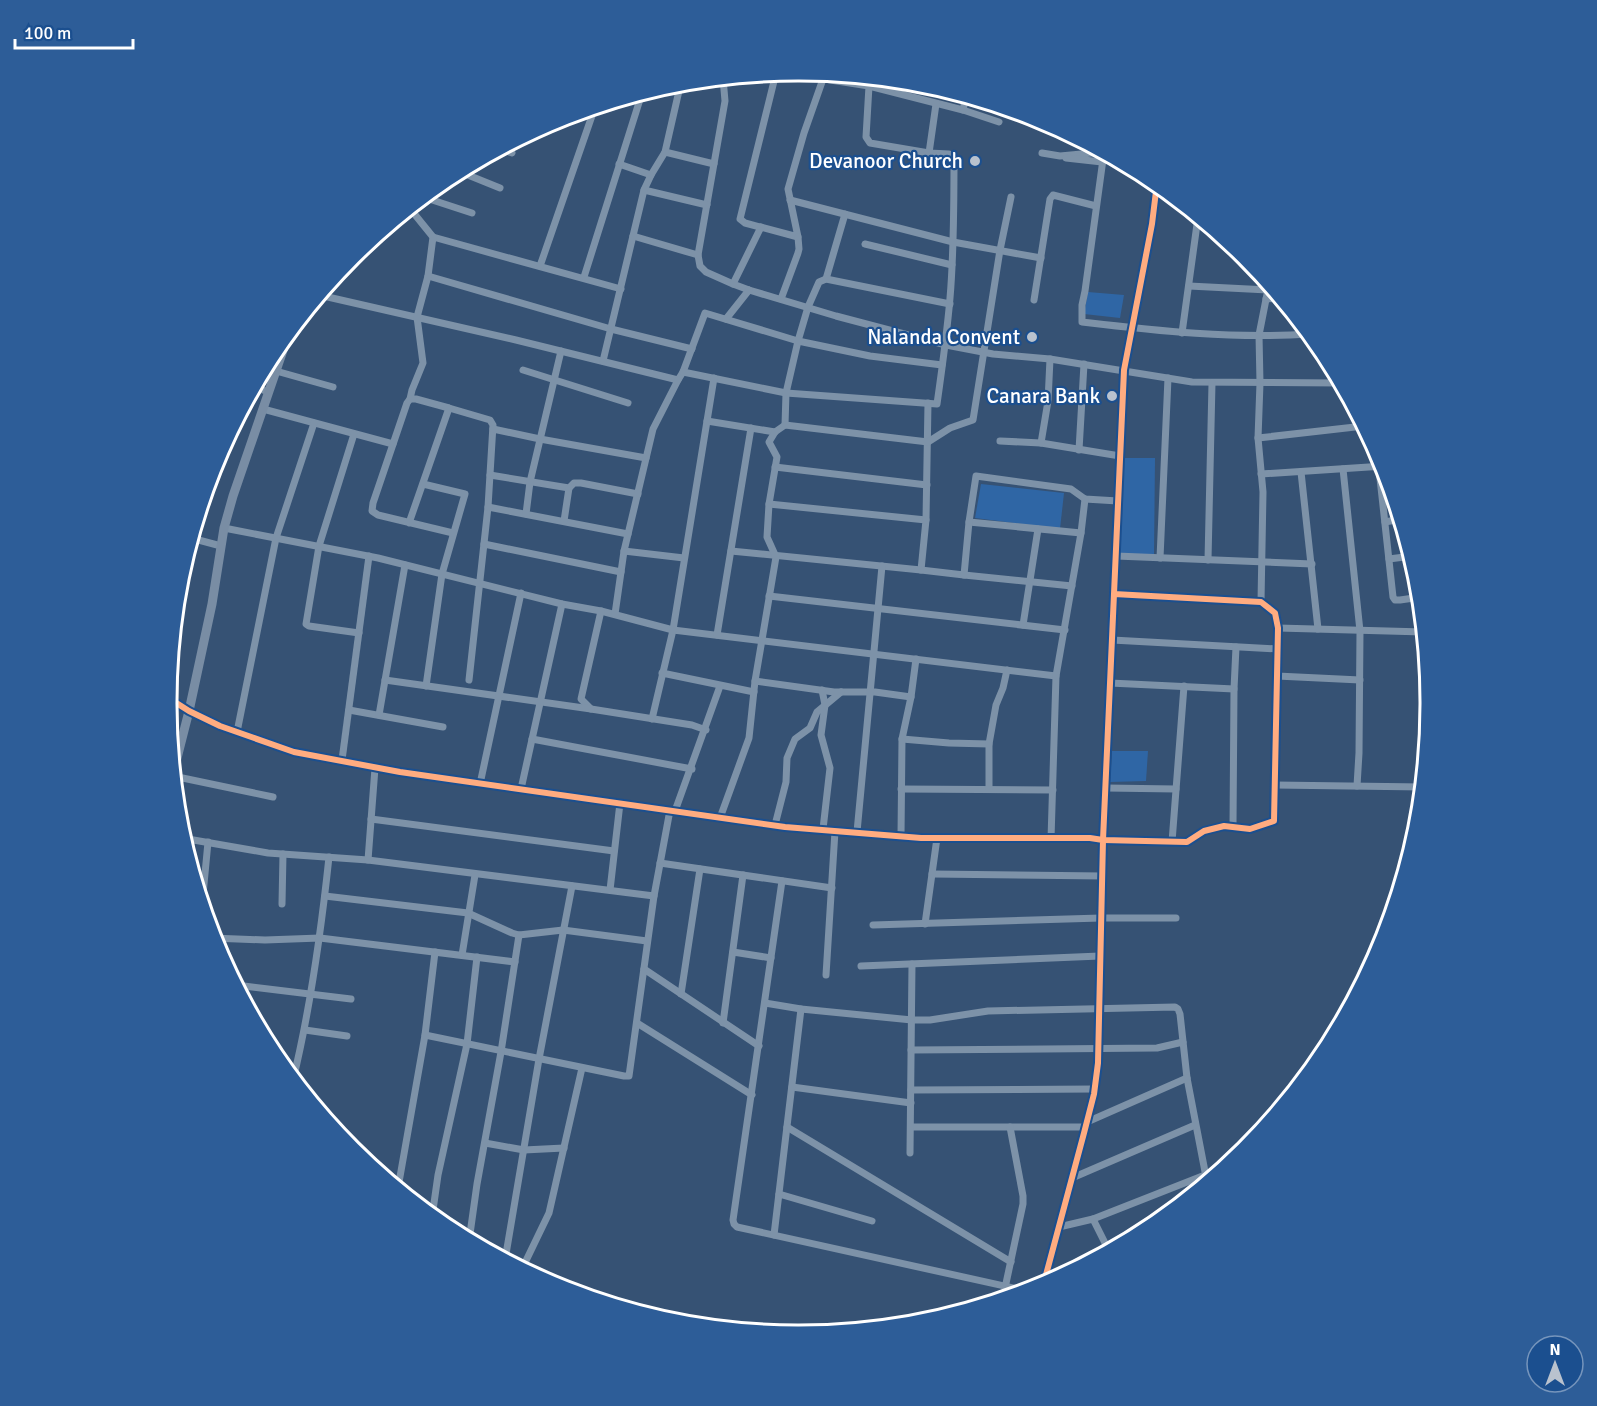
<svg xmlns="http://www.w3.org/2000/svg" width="1597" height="1406" font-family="Signika,sans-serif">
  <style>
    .green { fill: #2f66a5 }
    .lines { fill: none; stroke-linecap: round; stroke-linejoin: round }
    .street { stroke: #7d92a8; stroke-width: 7 }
    .secondary { stroke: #798da4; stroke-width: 9 }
    .cycleway-casing { stroke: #1b4f8f; stroke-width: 10 }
    .cycleway { stroke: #ffac80; stroke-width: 6 }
    .poi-dot { fill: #b9c2ce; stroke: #1b4f8f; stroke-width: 2 }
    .labels { text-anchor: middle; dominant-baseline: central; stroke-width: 4.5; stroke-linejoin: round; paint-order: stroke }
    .poi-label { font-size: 21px; fill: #fff; stroke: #1b4f8f; text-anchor: end }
    .rim { fill: none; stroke: #fff; stroke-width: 3 }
  </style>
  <rect width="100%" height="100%" fill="#365274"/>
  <g class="green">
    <polygon points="1088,292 1124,295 1120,318 1084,314"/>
    <polygon points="1120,458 1155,458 1154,555 1120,554"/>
    <polygon points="981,484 1064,493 1060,529 975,518"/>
    <polygon points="1112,751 1148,751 1146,781 1110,782"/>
  </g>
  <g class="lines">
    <g class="street">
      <polyline points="779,72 869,86 963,110 999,122"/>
      <polyline points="776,73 740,219 745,223 798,237 788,189 804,133 823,79"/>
      <polyline points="723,78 725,101 698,255 700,266 706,272 733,284"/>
      <polyline points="963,110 966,96"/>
      <polyline points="500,149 512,153"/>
      <polyline points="665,152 714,164"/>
      <path d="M1104,152L1085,291L1082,305V322C1158,331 1233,339 1310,334"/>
      <polyline points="929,153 936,104"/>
      <polyline points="1042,153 1060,156 1103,152"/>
      <polyline points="1066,158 1102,162"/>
      <polyline points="619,164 651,175"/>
      <polyline points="458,171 500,188"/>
      <polyline points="644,190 707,205"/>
      <polyline points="423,197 472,213"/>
      <polyline points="790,200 953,242 1041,258"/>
      <polyline points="761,227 733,284 749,290 836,316 946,345 993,354 1050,359 1192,382 1341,383"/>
      <polyline points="633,236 698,255"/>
      <polyline points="433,237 621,289"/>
      <polyline points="865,244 952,265"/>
      <polyline points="540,266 595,107"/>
      <polyline points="428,276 611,329 692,349"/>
      <polyline points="584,277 642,93"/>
      <polyline points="826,279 845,214"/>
      <polyline points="1189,286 1268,290"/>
      <polyline points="319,295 516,340 678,380 683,372 705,313 798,341 808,307 819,282 826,279 950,304"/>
      <polyline points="781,299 798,253 799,249 798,237"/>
      <polyline points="1266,299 1280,298"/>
      <polyline points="1034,300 1050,199 1053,195 1096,206"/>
      <polyline points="726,319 749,290"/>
      <polyline points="1182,333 1198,217"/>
      <polyline points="603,361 644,190 651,175 665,152 681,82"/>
      <polyline points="523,370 628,403"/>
      <polyline points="276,371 333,387"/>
      <path d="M683,372L786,393L937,404C942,369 947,333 950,298C954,252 954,205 954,159L949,154L929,153L870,143L866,137L869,86"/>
      <polyline points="254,387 269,392"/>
      <polyline points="410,399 412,390 423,363 417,317 428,276 433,237 416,216 414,213 417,202"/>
      <polyline points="449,408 490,420 493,425 488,507 469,680"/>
      <polyline points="263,409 393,444"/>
      <polyline points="707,421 775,432"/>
      <polyline points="785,425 786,393 798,341 870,356 942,365"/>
      <polyline points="493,429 540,439 646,458"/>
      <polyline points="354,434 319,546 306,624 309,626 359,633"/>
      <polyline points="1258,438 1364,426"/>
      <polyline points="1000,441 1041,443 1120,456"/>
      <polyline points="1041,443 1048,401 1050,359"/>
      <polyline points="1079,450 1084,364"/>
      <polyline points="1377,451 1393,597 1395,600 1400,600 1421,597"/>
      <polyline points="775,467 927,485"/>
      <polyline points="1343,469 1360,631 1359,753 1357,786"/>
      <polyline points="1301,472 1318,629"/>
      <polyline points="1261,474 1384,466"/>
      <polyline points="490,475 569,488 574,483 581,483 638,494"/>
      <polyline points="423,484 465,494 442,574 426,686"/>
      <polyline points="769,504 926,520 921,570"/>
      <polyline points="488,507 628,534"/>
      <polyline points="526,514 530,482 561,351"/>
      <polyline points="926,520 928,403"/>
      <polyline points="564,521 569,488"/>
      <polyline points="969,522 1081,533"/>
      <polyline points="1385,522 1401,519"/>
      <polyline points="409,523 449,408 416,399 410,399 407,403 373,503 372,511 378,515 453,533"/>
      <polyline points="224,528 378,558 562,604 601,611 673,630 1056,676"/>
      <polyline points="191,538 221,546"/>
      <polyline points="484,544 621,572"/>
      <polyline points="624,551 684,558"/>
      <polyline points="731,551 921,570 964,575 969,522 976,476 1071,489 1085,499 1118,501"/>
      <polyline points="1116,556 1312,564"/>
      <polyline points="1160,558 1168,378"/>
      <polyline points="1389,559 1412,556"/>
      <polyline points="1208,560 1212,383"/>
      <polyline points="964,575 1072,586"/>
      <polyline points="1114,594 1261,602 1275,613 1278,628 1274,821 1250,829 1224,826 1204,831 1187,842 1103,840 1124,370 1152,224 1157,183"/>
      <polyline points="769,596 1065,630"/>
      <polyline points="1261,602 1263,492 1258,438 1260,383 1259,335 1269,284"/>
      <polyline points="601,611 581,699 591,709 692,725 706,730"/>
      <polyline points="615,614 624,551 653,429 678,380"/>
      <polyline points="1023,625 1038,529"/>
      <polyline points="1278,628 1424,632"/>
      <polyline points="717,635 751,428"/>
      <polyline points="1112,640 1278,649"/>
      <polyline points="662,673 754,692"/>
      <polyline points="1277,676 1360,680"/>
      <polyline points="385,680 591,709"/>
      <polyline points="755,681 834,692 875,692 911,697"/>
      <polyline points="1110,683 1234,689"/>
      <polyline points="822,690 825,705 821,735 830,768 823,829"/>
      <polyline points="167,697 189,711 220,726 294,752 400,772 785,827 921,838 1090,838 1103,840 1098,1063 1094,1094 1084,1133 1043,1286"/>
      <polyline points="349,710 443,727"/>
      <polyline points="379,715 405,565"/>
      <polyline points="652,719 673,630 714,378"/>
      <polyline points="237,732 276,538 314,423"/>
      <polyline points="532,739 692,769"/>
      <polyline points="902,739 949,743 989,744"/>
      <polyline points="342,760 369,556"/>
      <polyline points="173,776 273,797"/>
      <polyline points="480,784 521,593"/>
      <polyline points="1275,785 1423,787"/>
      <polyline points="1106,788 1176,789"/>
      <polyline points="521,789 562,604"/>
      <polyline points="901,789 1053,790"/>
      <polyline points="989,789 989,744 996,705 1003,688 1007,670"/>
      <polyline points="675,811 720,686"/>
      <polyline points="720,818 749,738 755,681 776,557 767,537 769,504 777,457 769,442 775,432 785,425 928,442 950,428 973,420 1000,250 1011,197"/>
      <polyline points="371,819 614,851"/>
      <polyline points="775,825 786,782 787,758 795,739 810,728 817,712 841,692"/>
      <polyline points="1233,827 1234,689 1236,647"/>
      <polyline points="857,832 882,566"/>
      <polyline points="901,836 902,739 911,697 916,659"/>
      <polyline points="182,838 268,853 368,860 654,896"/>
      <polyline points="1051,839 1056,676 1081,533 1085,499"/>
      <polyline points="1172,842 1184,686"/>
      <polyline points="368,860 375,768"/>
      <polyline points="660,863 832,888"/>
      <polyline points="932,874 1103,876"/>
      <polyline points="782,881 733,1220 734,1224 737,1227 1027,1291"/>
      <polyline points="610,890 620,803"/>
      <polyline points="325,896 468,913 512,933 519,935 563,930 647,941"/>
      <polyline points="282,904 283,854"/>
      <polyline points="202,905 208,842"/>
      <polyline points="925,924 937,838"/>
      <polyline points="873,925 1101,918 1176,918"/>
      <polyline points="212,938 265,940 320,938 515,962"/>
      <polyline points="733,952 771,958"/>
      <polyline points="462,955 475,875"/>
      <polyline points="861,966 1100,956"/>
      <polyline points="644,969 759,1046"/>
      <polyline points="826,975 835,831"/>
      <polyline points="236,985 351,999"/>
      <polyline points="681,994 700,869"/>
      <polyline points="765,1003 801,1009 912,1020 930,1020 988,1011 1175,1007 1178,1009 1180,1014 1187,1078 1207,1182"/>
      <polyline points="637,1023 752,1095"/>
      <polyline points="723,1023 743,875"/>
      <polyline points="305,1030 347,1036"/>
      <polyline points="425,1035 624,1076 629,1076 654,896 670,810"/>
      <polyline points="911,1050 1157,1048 1183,1042"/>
      <path d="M293,1080C311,1006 321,932 329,857"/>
      <polyline points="792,1087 911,1103"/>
      <polyline points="911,1090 1095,1089"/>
      <polyline points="1087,1122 1187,1078"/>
      <polyline points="787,1127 1011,1262"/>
      <polyline points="911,1127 1086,1127"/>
      <polyline points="485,1143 524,1150 564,1148"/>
      <polyline points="910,1153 912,964"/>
      <polyline points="1072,1178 1195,1125"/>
      <polyline points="398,1188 425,1035 435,952"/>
      <polyline points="779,1194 872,1221"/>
      <polyline points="432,1217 438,1175 467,1044 477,957"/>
      <polyline points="1093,1219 1205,1175"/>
      <polyline points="1059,1227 1093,1219 1109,1251"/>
      <polyline points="774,1235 801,1009"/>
      <polyline points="469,1241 477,1184 501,1052 519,935"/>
      <polyline points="505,1260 539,1059 572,886"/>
      <polyline points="522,1269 549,1213 582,1068"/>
      <polyline points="1005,1288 1023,1204 1023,1196 1010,1127"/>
    </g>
    <polyline class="secondary" points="173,774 189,711 212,604 224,528 233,496 290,330"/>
    <defs>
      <g id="cycleway">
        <polyline points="1114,594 1261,602 1275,613 1278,628 1274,821 1250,829 1224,826 1204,831 1187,842 1103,840 1124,370 1152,224 1157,183"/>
        <polyline points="167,697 189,711 220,726 294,752 400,772 785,827 921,838 1090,838 1103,840 1098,1063 1094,1094 1084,1133 1043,1286"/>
      </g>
    </defs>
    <use href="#cycleway" class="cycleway-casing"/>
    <use href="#cycleway" class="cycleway"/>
  </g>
  <g class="poi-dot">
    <circle cx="975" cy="161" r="6"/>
    <circle cx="1032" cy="337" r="6"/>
    <circle cx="1112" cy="396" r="6"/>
  </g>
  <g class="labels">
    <g class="poi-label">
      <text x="963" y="161">Devanoor Church</text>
      <text x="1020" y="337">Nalanda Convent</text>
      <text x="1100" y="396">Canara Bank</text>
    </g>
  </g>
  <path d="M0 0H1597V1406H0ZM798 81H799A621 621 0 0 1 1420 702V704A621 621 0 0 1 799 1325H798A621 621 0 0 1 177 704V702A621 621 0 0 1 798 81Z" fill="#2d5d98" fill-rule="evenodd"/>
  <path class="rim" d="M798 81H799A621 621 0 0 1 1420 702V704A621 621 0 0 1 799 1325H798A621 621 0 0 1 177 704V702A621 621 0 0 1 798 81Z"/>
  <g transform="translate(1555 1364)"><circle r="28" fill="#1b4f8f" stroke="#7695bc" stroke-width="1.5"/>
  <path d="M0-4.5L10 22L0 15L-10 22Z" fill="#b9c2ce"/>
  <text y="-9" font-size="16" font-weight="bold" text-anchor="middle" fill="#ffffff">N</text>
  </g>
  <path d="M15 39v9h118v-9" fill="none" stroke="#ffffff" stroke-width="3"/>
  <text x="24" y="39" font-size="18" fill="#ffffff" stroke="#1b4f8f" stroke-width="4.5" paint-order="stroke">100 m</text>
</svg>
